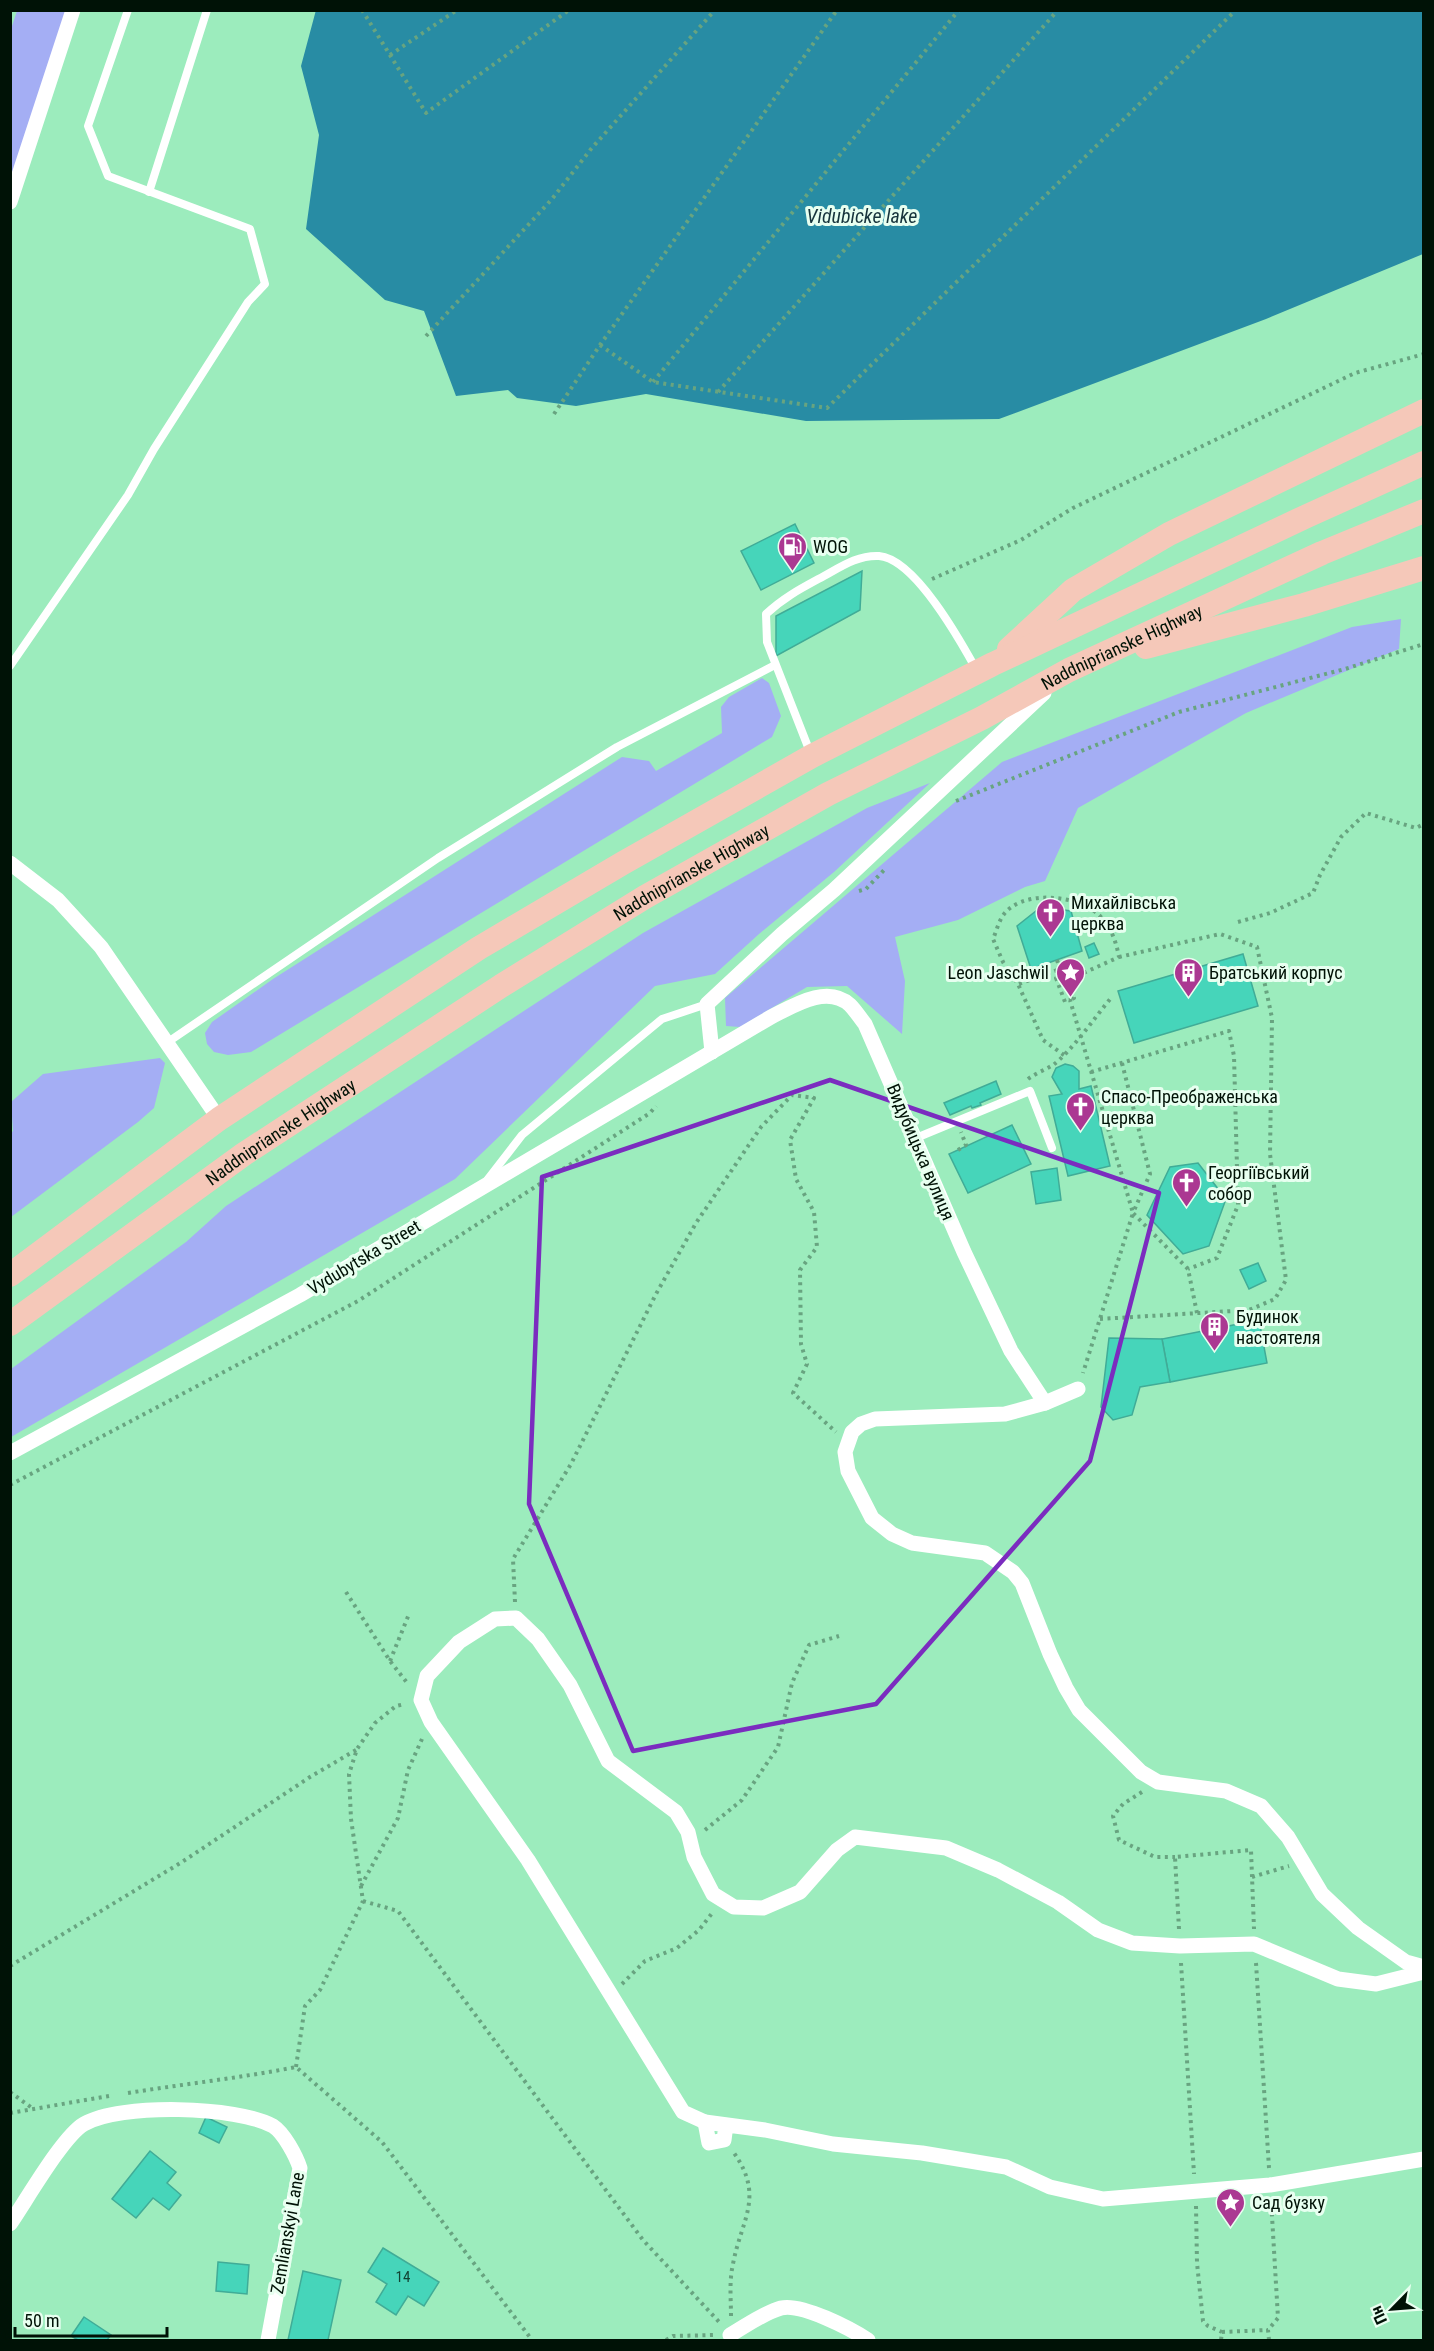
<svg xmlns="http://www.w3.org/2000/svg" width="1434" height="2351" font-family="'Roboto Condensed',sans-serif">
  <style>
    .green { fill: #a4aef4 }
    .water { fill: #288ca4 }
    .building { fill: #46d5ba; stroke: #40ac97; stroke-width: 1.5 }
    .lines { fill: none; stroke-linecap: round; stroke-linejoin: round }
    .path { stroke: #68a480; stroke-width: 4; stroke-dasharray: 3 4.5; stroke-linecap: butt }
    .lane { stroke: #fff; stroke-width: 8 }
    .street { stroke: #fff; stroke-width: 15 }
    .primary { stroke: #f5c8b9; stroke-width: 24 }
    .marked { fill: none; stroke: #7b2cbf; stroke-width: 4.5; stroke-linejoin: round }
    .labels { text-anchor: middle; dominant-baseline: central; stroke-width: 6; stroke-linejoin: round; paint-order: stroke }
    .number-label { font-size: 15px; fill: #124333 }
    .poi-label { font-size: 18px; fill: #001206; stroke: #e8fff0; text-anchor: start }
    .street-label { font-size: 18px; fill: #001206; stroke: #e8fff0 }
    .water-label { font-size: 20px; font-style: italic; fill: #17343c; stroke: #e8fff0 }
  </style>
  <rect width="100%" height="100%" fill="#9cecbd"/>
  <g class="green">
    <polygon points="17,11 73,11 11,202 11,29"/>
    <polygon points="1401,619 1399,649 1246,713 1078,808 1045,881 1025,887 958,920 895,937 905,981 902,1034 847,986 807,987 740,1027 726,1026 725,998 1002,762 1352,627"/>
    <polygon points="762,678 769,683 781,716 772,737 251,1052 228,1055 214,1052 207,1044 205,1033 212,1022 273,979 622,757 649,761 656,771 722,733 721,707 729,697"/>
    <polygon points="930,783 834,872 759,934 715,974 655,986 455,1179 11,1437 11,1369 186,1242 226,1206 643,933 867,808"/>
    <polygon points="160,1058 165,1063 154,1108 138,1122 11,1217 10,1134 13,1131 11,1102 43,1074"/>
  </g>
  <polygon class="water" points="316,10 1423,11 1423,254 1266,319 999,419 806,421 646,394 576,406 517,398 508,390 456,396 424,311 385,300 306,229 319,135 301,66"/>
  <g class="building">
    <polygon points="795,524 814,563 761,590 741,551"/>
    <polygon points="862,571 860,610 776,656 776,616"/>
    <polygon points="1041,907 1071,911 1082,951 1031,969 1017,926"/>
    <polygon points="1094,943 1099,954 1089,958 1085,947"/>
    <polygon points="1243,954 1258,1006 1134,1043 1118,991"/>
    <polygon points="1065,1064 1073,1066 1079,1071 1079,1089 1091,1086 1110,1166 1068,1176 1049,1096 1062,1094 1052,1077 1056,1068"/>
    <polygon points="996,1081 1001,1094 980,1103 981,1105 972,1108 971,1106 950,1115 944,1103"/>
    <polygon points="1012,1125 1031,1164 968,1193 949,1154"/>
    <polygon points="1198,1163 1226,1199 1209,1246 1183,1254 1147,1215 1170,1167"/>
    <polygon points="1057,1168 1061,1200 1036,1204 1031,1172"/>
    <polygon points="1258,1263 1266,1281 1249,1289 1240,1270"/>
    <polygon points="1259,1320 1267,1363 1170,1382 1162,1339"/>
    <polygon points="1109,1338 1162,1339 1170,1382 1140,1387 1132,1415 1113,1420 1101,1407"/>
    <polygon points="206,2117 227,2127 219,2143 199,2133"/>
    <polygon points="150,2151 176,2172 167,2183 181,2195 169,2210 153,2198 136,2218 112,2199"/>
    <polygon points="383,2248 439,2282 424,2306 408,2296 396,2315 376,2302 387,2284 368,2272"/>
    <polygon points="218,2262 249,2265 247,2294 216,2291"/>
    <polygon points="303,2271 341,2280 328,2340 288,2340"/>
    <polygon points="84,2317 111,2335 107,2340 78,2340 71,2336"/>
  </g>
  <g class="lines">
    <g class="path">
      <polyline points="362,10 426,113 569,10"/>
      <polyline points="390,55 457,10"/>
      <polyline points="426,336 552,199 591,149 715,10"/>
      <polyline points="600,345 653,382 827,408 1236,10"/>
      <polyline points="653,382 959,10"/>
      <polyline points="718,392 1058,10"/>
      <polyline points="554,414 600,345 837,10"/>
      <polyline points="932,579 1021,540 1073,508 1355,373 1424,354"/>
      <polyline points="956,801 1179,712 1345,669 1424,644"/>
      <polyline points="859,891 866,889 885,869"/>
      <polyline points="1238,922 1270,913 1313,893 1320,875 1341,837 1366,813 1416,828 1424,824"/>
      <polyline points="1057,960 1062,975 1056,978 1065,1002 1070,1000 1133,1213 1083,1373"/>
      <polyline points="1062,975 1066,973 1074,998 1070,1000"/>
      <polyline points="1019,984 1060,969"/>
      <path d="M1064,1055L1043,1040L1018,984L1003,962L993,939C996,932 998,924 1002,917C1019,889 1077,894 1099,915C1111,927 1116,941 1119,957L1068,980"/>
      <polyline points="1122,1063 1150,1174 1133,1213 1188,1269 1197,1313"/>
      <polyline points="1091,1072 1229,1031 1234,1056 1238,1205 1217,1258 1188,1269"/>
      <path d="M1028,1079C1036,1073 1045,1070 1053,1065C1072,1051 1095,1017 1111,998"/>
      <polyline points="958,1150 966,1145 961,1132"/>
      <polyline points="1100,1319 1249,1310 1275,1299 1286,1280 1270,1154 1272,1018 1257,947 1220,934 1119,957"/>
      <polyline points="10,1485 358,1301 650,1113 656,1106"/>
      <polyline points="346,1592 390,1661 408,1684"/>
      <polyline points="515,1602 513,1559 571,1464 656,1294 696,1223 761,1127 792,1095 814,1098 790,1140 796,1179 814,1212 817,1247 800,1270 801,1344 807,1364 793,1393 836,1432"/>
      <polyline points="390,1661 409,1614"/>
      <polyline points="1142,1792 1123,1804 1113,1816 1119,1840 1155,1857 1175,1857"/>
      <polyline points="705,1830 742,1800 778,1747 792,1683 809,1645 839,1636"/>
      <polyline points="1252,1877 1289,1866"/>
      <polyline points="361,1886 398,1818 408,1770 422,1739"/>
      <polyline points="363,1901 398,1911 643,2240 720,2323"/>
      <polyline points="1179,1929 1175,1857 1251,1850 1254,1929"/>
      <polyline points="1181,1963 1194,2174"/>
      <polyline points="1256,1963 1269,2168"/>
      <polyline points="10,1966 182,1862 310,1777 356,1750"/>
      <polyline points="622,1984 645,1961 677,1948 699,1930 713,1912"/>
      <polyline points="296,2067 305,2006 320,1990 363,1901 351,1819 349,1774 357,1749 375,1723 396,1706 405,1704"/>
      <polyline points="10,2092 32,2108"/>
      <path d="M128,2093C184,2084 240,2078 296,2067L382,2142L532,2340"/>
      <polyline points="10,2113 109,2096"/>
      <polyline points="1196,2206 1197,2263 1203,2321 1208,2326 1222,2332 1221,2340"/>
      <path d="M731,2316C731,2299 729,2281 733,2264C741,2220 765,2197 734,2153"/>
      <polyline points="1222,2332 1268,2330"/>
      <polyline points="666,2340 673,2336 715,2335"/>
      <polyline points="1269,2340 1268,2330 1278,2318 1271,2199"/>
    </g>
    <g class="lane">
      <polyline points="149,192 207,10"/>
      <polyline points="10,666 128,495 154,449 248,302 265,284 250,229 108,176 88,126 128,10"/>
      <path d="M810,752L767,642L766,614C784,597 802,588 824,576C842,566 858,555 879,556C915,559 960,640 976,669"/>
      <polyline points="168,1042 438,858 617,747 775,665"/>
      <polyline points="916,1138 1030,1091 1052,1148"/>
      <polyline points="488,1179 522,1135 662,1019 707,1004"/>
    </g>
    <g class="street">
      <polyline points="10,202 73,10"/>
      <polyline points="10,863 58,900 101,947 219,1119"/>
      <polyline points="712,1052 707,1004 782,934 834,890 1044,693"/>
      <polyline points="1045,1403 1005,1414 875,1419 861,1424 852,1432 845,1452 848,1471 872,1518 892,1534 912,1543 985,1553 1013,1572 1022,1583 1050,1654 1066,1688 1079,1710 1141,1772 1158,1782 1226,1791 1261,1806 1288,1837 1322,1894 1358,1928 1406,1962 1424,1967"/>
      <path d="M10,1453L300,1295L771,1017C793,1006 827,984 850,1005C856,1011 860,1018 865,1024L964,1252L1011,1351L1045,1403L1078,1389"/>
      <polyline points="705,2122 683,2112 528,1860 431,1722 421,1700 427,1676 459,1642 495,1619 516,1618 538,1639 570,1685 608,1761 676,1812 688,1832 694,1857 713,1894 734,1907 763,1908 800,1892 837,1850 855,1837 946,1848 998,1870 1058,1902 1098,1930 1132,1943 1180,1946 1254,1944 1338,1979 1376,1984 1424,1972"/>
      <polyline points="726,2125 724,2140 709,2143 705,2122 765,2130 833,2144 922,2153 1006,2167 1050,2187 1103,2199 1270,2185 1424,2159"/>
      <path d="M10,2224C26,2201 63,2136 84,2124C120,2103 237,2106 273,2126C284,2133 296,2156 300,2168L268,2340"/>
      <path d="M730,2335C746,2326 763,2313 781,2308C802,2303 851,2329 868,2340"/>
    </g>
    <g class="primary">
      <polyline points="1146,647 1304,605 1424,568"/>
      <polyline points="1009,649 1073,590 1169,534 1424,411"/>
      <polyline points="10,1275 219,1119 479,948 623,863 812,756 993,664 1307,516 1424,463"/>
      <path id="s1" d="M10,1324L244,1154L501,986L645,897L828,794L982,718L1069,670L1322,553L1424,511"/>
    </g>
  </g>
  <path class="marked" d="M830,1080L1159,1193L1090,1461L876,1704L633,1751L529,1504L542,1177Z"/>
  <defs>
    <symbol id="fuel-pin" viewBox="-11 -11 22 30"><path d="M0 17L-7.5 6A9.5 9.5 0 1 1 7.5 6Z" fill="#ab3892" stroke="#e8fff0"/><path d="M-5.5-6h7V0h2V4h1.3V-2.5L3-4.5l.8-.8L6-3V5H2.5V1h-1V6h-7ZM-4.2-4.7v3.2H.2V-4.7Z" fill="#fff"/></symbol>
    <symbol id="church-pin" viewBox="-11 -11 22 30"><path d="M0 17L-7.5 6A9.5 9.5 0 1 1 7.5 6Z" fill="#ab3892" stroke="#e8fff0"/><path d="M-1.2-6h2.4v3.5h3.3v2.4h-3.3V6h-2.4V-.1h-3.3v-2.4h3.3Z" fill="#fff"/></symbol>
    <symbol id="sight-pin" viewBox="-11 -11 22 30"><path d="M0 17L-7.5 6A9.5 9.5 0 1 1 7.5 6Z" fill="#ab3892" stroke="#e8fff0"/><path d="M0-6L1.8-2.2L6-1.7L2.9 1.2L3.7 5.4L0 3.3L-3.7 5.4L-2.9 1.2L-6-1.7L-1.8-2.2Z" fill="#fff"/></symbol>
    <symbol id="building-pin" viewBox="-11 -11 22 30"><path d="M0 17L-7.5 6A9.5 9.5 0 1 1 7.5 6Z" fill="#ab3892" stroke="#e8fff0"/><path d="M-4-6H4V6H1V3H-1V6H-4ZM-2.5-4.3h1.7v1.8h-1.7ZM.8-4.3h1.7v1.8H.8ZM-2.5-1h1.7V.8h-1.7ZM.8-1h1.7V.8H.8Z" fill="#fff"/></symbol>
  </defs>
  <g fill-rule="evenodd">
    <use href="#fuel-pin" x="776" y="530" width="33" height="45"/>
    <use href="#church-pin" x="1034" y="896" width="33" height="45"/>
    <use href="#sight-pin" x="1054" y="956" width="33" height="45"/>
    <use href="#building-pin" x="1172" y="956" width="33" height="45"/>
    <use href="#church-pin" x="1064" y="1090" width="33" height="45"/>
    <use href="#church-pin" x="1170" y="1166" width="33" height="45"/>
    <use href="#building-pin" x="1198" y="1310" width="33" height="45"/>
    <use href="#sight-pin" x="1214" y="2186" width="33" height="45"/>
  </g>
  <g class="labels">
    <g class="number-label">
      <text x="403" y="2277">14</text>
    </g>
    <g class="poi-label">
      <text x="813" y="546">WOG</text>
      <text x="1071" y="902">Михайлівська<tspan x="1071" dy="21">церква</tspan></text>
      <text x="1049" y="972" text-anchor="end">Leon Jaschwil</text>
      <text x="1209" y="972">Братський корпус</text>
      <text x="1101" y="1096">Спасо-Преображенська<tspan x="1101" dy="21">церква</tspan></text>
      <text x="1208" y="1172">Георгіївський<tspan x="1208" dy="21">собор</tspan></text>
      <text x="1236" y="1316">Будинок<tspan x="1236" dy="21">настоятеля</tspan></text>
      <text x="1252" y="2202">Сад бузку</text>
    </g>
    <g class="street-label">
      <text stroke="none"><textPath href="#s1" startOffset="1304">Naddniprianske Highway</textPath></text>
      <text stroke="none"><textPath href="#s1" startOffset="818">Naddniprianske Highway</textPath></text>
      <text stroke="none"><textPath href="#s1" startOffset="332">Naddniprianske Highway</textPath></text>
      <text transform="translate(921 1152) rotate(67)">Видубицька вулиця</text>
      <text transform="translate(364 1257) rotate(-31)">Vydubytska Street</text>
      <text transform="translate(287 2233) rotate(-80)">Zemlianskyi Lane</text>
    </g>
    <g class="water-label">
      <text x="862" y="216">Vidubicke lake</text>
    </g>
  </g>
  <rect width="1434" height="2351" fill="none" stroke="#001206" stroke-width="24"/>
  <g transform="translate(1392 2309) rotate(245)" stroke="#e8fff0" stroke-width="4.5" paint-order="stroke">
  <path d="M0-4.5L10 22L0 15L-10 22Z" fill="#001206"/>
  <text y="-9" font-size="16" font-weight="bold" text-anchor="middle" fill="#001206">Пн</text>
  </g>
  <path d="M15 2327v9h152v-9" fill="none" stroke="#001206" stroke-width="3"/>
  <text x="24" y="2327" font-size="18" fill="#001206" stroke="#e8fff0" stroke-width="4.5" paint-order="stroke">50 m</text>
</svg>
